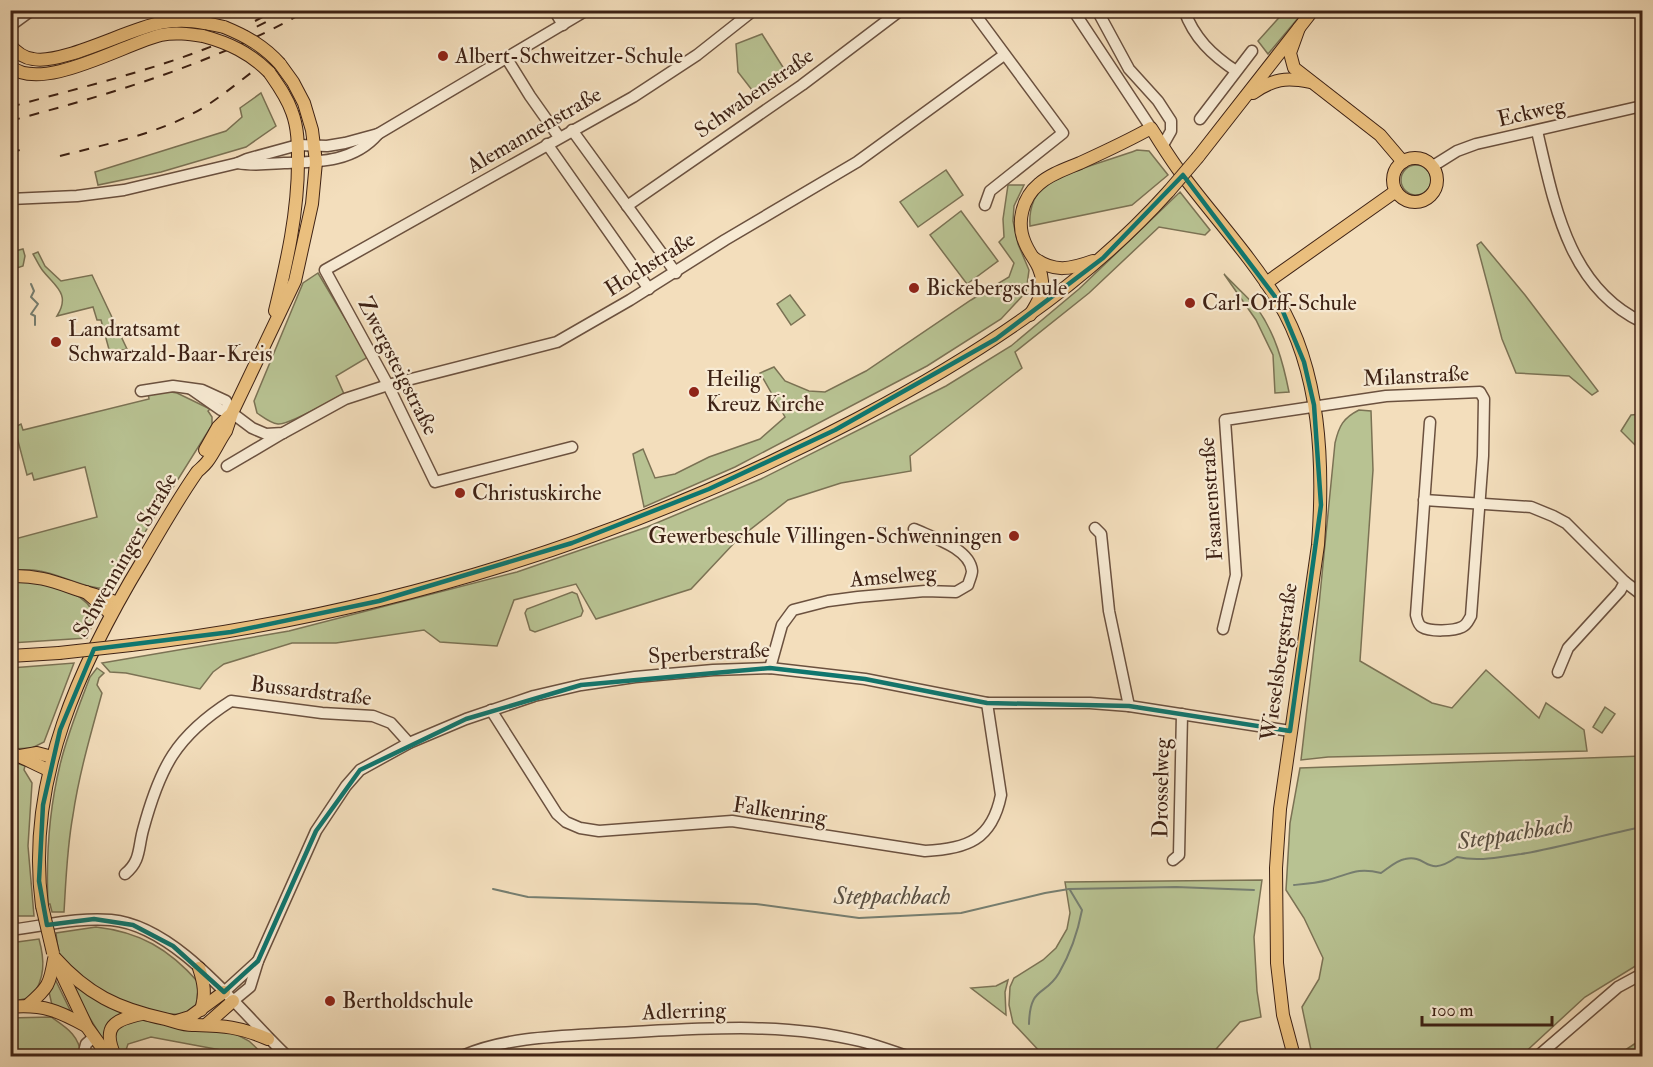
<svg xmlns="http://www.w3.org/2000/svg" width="1653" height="1067" font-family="'IM FELL Double Pica',serif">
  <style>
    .green { fill: #b8c292; stroke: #7b7254; stroke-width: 1.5 }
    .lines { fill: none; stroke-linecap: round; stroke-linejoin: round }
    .stream { stroke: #767e70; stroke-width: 2 }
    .minor-casing { stroke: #6b513f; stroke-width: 13 }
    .major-casing { stroke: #3e2215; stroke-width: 14 }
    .minor { stroke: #f7ead3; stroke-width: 10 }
    .major { stroke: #eabf7e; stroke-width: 12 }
    .rail { stroke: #3e2215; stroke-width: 2; stroke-dasharray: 10 10; stroke-linecap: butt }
    .major-bridge-casing { stroke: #3e2215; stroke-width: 14; stroke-linecap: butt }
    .major-bridge { stroke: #eabf7e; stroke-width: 12 }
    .marked { fill: none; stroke: #0f766e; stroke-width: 4.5; stroke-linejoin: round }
    .poi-dot { fill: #8f2418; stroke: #f7ead3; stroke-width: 2 }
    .labels { text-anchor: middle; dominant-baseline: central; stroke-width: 4.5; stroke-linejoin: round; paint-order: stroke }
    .poi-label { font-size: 22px; fill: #3e2215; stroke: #f7ead3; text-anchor: start }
    .street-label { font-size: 22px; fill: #3e2215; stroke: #f7ead3 }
    .water-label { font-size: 24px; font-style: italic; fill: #5a5042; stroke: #f7ead3 }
  </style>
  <rect width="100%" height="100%" fill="#f3debc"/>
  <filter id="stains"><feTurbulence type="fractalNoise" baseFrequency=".00333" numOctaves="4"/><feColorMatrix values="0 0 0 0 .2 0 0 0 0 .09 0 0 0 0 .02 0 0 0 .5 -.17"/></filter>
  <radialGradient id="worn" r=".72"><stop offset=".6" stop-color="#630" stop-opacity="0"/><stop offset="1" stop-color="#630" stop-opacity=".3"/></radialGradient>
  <g class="green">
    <polygon points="1285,11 1304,11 1268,54 1258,41"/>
    <polygon points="762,34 786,72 759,99 738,72 736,44"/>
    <polygon points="261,93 276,126 246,147 161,172 98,185 95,172 226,131 242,117 240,108"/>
    <path d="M1137,150L1149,151L1168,175L1132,205L1030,226C1029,213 1032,197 1043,188C1064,171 1111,160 1137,150Z"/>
    <circle cx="1416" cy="180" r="15"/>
    <polygon points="946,170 963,195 918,227 900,202"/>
    <polygon points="1008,185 1024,185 1014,206 1013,221 1018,244 1029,270 1026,292 1001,319 927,366 735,467 644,507 633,454 643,449 655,478 675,474 709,457 760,439 785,417 760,373 774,367 785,381 809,391 825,392 866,371 971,300 1009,277 1014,263 999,242 1004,237 1003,219"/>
    <polygon points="1180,192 1210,230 1205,235 1159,227 1089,293 1015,352 1022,368 910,456 911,471 841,483 788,500 737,540 691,589 596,619 576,584 514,600 497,646 440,642 424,630 336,643 292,643 224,664 213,672 200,689 126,673 110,672 102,663 289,631 517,572 647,527 761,479 946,386 1011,346 1079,289"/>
    <polygon points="961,211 998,261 967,284 930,235"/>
    <polygon points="1481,242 1525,295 1598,391 1592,395 1569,376 1516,373 1502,339 1477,245"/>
    <polygon points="23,249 25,256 23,266 11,270 11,252"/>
    <path d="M38,252L45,266L61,281L92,275L127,349L110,353L101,320H97L93,307L57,316C71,294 55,286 43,271C39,266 36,259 33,254Z"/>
    <path d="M318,273L368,357L336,376L344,394C331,400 290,425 278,424C270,423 263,417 257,413L254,401L303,283Z"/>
    <path d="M1224,274C1234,285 1247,296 1257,308C1275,333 1283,362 1289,392L1275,393L1273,355L1256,320Z"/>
    <polygon points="790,295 805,315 791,325 777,304"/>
    <path d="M165,391L177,393L210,409L208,411L212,417V425L110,588C94,592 59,574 40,571C30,569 20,570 11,570V540L97,517L85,467L34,480L32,473L27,475L17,437L11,438V429L21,424L23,430L149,399L148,393Z"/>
    <path d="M1359,410L1371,411L1373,470L1360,661L1432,703L1452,708L1486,670L1539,718L1546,703L1584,730L1587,751L1328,757L1301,760L1319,605L1335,443C1339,426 1343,418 1359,410Z"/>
    <polygon points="1642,414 1642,452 1621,431 1631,415"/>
    <path d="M27,581C52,587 86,589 95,617L87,638L11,643L10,582Z"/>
    <polygon points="572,592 577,594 583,611 581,616 535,632 530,630 525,613 527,609"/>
    <polygon points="74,663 44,742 32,748 11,749 11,668"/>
    <path d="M97,668L104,673L99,678L97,685L102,693C91,733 79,774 73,815C67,847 66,879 64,912H52L50,904H48C46,858 49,810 60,765C67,735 79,706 90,677Z"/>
    <polygon points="1605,707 1615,714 1602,733 1593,727"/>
    <polygon points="1642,756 1642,962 1585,997 1521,1056 1314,1056 1311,1050 1302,1007 1319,979 1323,958 1304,918 1286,890 1290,823 1300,768"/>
    <polygon points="11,761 25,766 24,770 32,783 28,846 34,916 17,916 10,814"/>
    <polygon points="1262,880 1254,937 1257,991 1261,1017 1240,1022 1210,1056 1044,1056 1013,1023 1009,1005 1010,987 1014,978 1043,960 1056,948 1067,929 1070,913 1065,882"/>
    <path d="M96,927C140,932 169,949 198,982C198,991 201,1002 194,1009C180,1024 122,1003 105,996C95,991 71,972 65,964C58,955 57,943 56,933Z"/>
    <path d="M39,939C45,961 45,978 32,997L11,1002L10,943Z"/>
    <polygon points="55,979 72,1014 52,1005 49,992"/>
    <polygon points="1008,980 1005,992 1006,1015 971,988 996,986"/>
    <polygon points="71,981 130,1013 104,1041 76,996"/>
    <path d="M51,1017C67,1028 80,1036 81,1056H11L10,1018Z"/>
    <polygon points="136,1019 199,1030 232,1032 249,1041 265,1056 245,1056 242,1054 151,1037 128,1044 124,1056 120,1056 114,1037 118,1028"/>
    <polygon points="1642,1039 1642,1056 1616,1056"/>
  </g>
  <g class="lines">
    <g class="stream">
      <polyline points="31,284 34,291 31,297 38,304 31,314 35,316 35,325"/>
      <path d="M1294,885C1305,884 1317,883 1328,880C1350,874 1357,867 1381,873C1387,869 1397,860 1405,859C1429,854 1425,879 1457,857C1479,862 1499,857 1521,854C1562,847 1602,835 1642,827"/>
      <polyline points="493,889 528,897 756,904 859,918 961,913 1045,893 1069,889 1176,887 1254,890"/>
      <path d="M1029,1024C1030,985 1045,997 1059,973C1070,954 1078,931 1082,910L1070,890"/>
    </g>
    <defs>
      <g id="minor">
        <polyline points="554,10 563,25"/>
        <polyline points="972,10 1063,133 990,191 985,205"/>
        <polyline points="1073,10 1151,128"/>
        <polyline points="1097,10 1129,69 1158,101 1171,121 1171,131 1163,145"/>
        <path d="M1184,10C1194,38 1212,55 1236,71"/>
        <polyline points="10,14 21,10"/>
        <polyline points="10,26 32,10"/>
        <polyline points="507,59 530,96 559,137"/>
        <polyline points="1200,119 1252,51"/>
        <polyline points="572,130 676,273"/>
        <path d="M1537,131C1554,203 1568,287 1642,322"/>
        <polyline points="547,144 649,289"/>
        <path d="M238,163C253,166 268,164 284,163C319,162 354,162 378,134L587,10"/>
        <polyline points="1433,166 1457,151 1476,144 1642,106"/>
        <polyline points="10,199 77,196 124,190 238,163 247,159 298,145 327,146 345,143 378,134"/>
        <polyline points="627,206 802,85 901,10"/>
        <polyline points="191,389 221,410 232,413"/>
        <polyline points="141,391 173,386 202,390 226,401 232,413 252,428 266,434 283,433 345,399 388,385 557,342 630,300 725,240 857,162 1004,55"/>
        <polyline points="572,447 435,482 388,385 325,270 633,97 697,55 754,10"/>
        <polyline points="227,466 283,433"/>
        <polyline points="1424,500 1531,507 1553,516 1566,523 1625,582 1642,595"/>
        <polyline points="1095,528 1101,534 1109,611 1129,706"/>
        <path d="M1223,629L1236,575L1225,420L1386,396L1480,392L1484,399L1483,456L1471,616C1468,621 1467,625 1462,627C1454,631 1430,632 1422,627C1418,625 1417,619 1416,615L1430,422"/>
        <path d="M770,668L782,625L793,610L828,601L858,597L925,591L956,592L968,585C969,581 972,575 972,571C970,548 931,537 914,529"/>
        <polyline points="1558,672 1568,648 1620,591 1625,582"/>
        <path d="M491,710L557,814L566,822L580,828L599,831L732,821L925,851C967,849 992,840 1001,795L987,703"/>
        <polyline points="1173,860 1179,855 1182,714"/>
        <path d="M125,874C141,861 138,848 143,830C160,767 176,736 231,701L322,713L373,716L391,723L409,743"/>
        <polyline points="10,906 13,929"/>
        <path d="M10,930C44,926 78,917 111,920C178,926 241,1013 287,1056"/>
        <polyline points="224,992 258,961"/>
        <polyline points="233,1001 250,987 258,961 316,831 346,786 360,770 409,743 466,719 534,696 581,685 635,677 713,670 770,668 865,679 987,703 1090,703 1129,706 1290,731"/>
        <polyline points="83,1056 86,1044 94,1037"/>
        <path d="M462,1056C508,1036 564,1036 614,1033C695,1029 780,1021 860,1041C876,1045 892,1051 907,1056"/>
        <polyline points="1538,1056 1618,987 1642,974"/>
      </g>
      <g id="major">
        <polyline points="1299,28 1290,53 1294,68 1380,135 1403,162"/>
        <path d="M10,45C16,52 23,58 33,59C62,65 128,29 160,23C183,18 202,22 224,27"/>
        <path d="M10,66C41,94 126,43 161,35C175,32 189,34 203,36"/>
        <path d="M269,72C278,85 287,97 292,112C298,128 298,144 298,162C298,213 287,261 275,311"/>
        <path d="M1253,93C1273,79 1286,77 1310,82"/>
        <polyline points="1198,157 1313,10"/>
        <circle cx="1415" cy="180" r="22"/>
        <path d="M1034,258C1054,273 1071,269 1093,261"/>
        <polyline points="1266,283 1396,191"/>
        <path d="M1030,315C1037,304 1043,294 1042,281C1041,265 1030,256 1025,243C1016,223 1022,198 1039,184C1050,174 1066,169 1080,163C1104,152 1128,141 1151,128C1162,145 1172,162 1184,177C1215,218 1251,257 1278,301C1321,372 1324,464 1318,545L1280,809L1276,868L1277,963L1283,1015L1294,1056"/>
        <polyline points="205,450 218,427 229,416"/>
        <path d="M10,576C41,575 57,583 85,592C96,595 106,598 117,603"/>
        <polyline points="86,592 111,614"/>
        <path d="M131,645C385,615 631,538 857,419C972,358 1081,289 1169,191"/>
        <polyline points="10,656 59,653"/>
        <path d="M10,753C24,757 36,765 49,770"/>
        <polyline points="20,756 37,753 52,757"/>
        <path d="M42,906C25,780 81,662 144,558C161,529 178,499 197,472C200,469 204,466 207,462C214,453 219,441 226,431L232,413L295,281L312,204L316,162L312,130L304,103L293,82L280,64"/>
        <path d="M55,958C87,994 118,1009 165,1019C174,1021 183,1025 192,1025C223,1026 238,1026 268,1039"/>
        <polyline points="59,968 87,1027 108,1056"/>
        <path d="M199,968C204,983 206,994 201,1010"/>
        <path d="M28,1005C48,988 50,984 54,959"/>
        <path d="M10,1007C43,1004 59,1011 86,1026"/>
        <polyline points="177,1021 190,1017 224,992"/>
        <polyline points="207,1024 233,1001"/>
        <path d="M115,1056C102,1027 113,1020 142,1014"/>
      </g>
    </defs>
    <use href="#minor" class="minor-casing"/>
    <use href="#major" class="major-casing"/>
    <use href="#minor" class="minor"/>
    <use href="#major" class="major"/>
    <g class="rail">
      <polyline points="255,21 276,10"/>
      <path d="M10,107C97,83 186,63 266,22"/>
      <path d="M10,121C114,93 213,64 308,10"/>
      <polyline points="10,153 26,148"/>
      <path d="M60,156C103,145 148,136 188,116C211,105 231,88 252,72"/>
    </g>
    <defs>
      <g id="major-bridge">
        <path d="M224,27C246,36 264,46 280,64"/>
        <path d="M203,36C229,43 250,53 269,72"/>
        <polyline points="1169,191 1198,157"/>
        <polyline points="59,653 131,645"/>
        <polyline points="42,906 53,953"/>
      </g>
    </defs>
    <use href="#major-bridge" class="major-bridge-casing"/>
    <use href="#major-bridge" class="major-bridge"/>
  </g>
  <path class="marked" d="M1183,175L1279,302L1304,362L1314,405L1321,505L1290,731L1129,706L987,703L865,679L770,668L581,685L466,719L360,770L316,831L258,961L224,992L173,946L133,925L94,919L47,925L39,881L43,805L60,730L94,649L231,632L379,601L572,543L709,489L835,430L996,339L1103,258Z"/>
  <g class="poi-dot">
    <circle cx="443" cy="56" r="6"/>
    <circle cx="914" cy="288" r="6"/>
    <circle cx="1190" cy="303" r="6"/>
    <circle cx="56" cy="342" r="6"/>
    <circle cx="694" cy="392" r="6"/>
    <circle cx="460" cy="493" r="6"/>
    <circle cx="1014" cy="536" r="6"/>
    <circle cx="330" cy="1001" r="6"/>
  </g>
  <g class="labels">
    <g class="poi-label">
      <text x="455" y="56">Albert-Schweitzer-Schule</text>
      <text x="926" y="288">Bickebergschule</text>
      <text x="1202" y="303">Carl-Orff-Schule</text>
      <text x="68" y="329">Landratsamt<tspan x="68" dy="25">Schwarzald-Baar-Kreis</tspan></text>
      <text x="706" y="379">Heilig<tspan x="706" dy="25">Kreuz Kirche</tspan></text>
      <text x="472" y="493">Christuskirche</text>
      <text x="1002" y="536" text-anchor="end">Gewerbeschule Villingen-Schwenningen</text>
      <text x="342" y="1001">Bertholdschule</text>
    </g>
    <g class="street-label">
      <text transform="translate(754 93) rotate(-35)">Schwabenstraße</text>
      <text transform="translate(1531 112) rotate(-13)">Eckweg</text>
      <text transform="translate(534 130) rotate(-30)">Alemannenstraße</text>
      <text transform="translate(650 264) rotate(-32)">Hochstraße</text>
      <text transform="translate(398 366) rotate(63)">Zwergsteigstraße</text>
      <text transform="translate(1416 376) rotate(-3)">Milanstraße</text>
      <text transform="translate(1211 499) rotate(-94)">Fasanenstraße</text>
      <text transform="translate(125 555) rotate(-60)">Schwenninger Straße</text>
      <text transform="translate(893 576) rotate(-5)">Amselweg</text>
      <text transform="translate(709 653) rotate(-3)">Sperberstraße</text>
      <text transform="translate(1279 662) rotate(-82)">Wieselsbergstraße</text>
      <text transform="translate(311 691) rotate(7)">Bussardstraße</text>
      <text transform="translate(1161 788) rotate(-89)">Drosselweg</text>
      <text transform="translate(780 811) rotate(8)">Falkenring</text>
      <text transform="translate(684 1011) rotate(-2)">Adlerring</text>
    </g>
    <g class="water-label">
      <text transform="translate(1515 833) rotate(-9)">Steppachbach</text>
      <text x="892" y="896">Steppachbach</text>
    </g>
  </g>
  <rect width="1653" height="1067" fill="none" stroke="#f3debc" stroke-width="36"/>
  <rect x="12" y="12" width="1629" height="1043" fill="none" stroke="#3e2215" stroke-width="3"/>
  <rect x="18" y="18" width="1617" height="1031" fill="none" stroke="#3e2215" stroke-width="1.5"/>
  <path d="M1422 1016v9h130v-9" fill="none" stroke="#3e2215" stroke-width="3"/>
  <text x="1431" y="1016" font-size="18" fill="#3e2215" stroke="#f7ead3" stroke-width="4.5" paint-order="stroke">100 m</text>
  <rect width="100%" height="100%" filter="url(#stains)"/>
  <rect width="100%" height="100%" fill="url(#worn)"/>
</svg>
